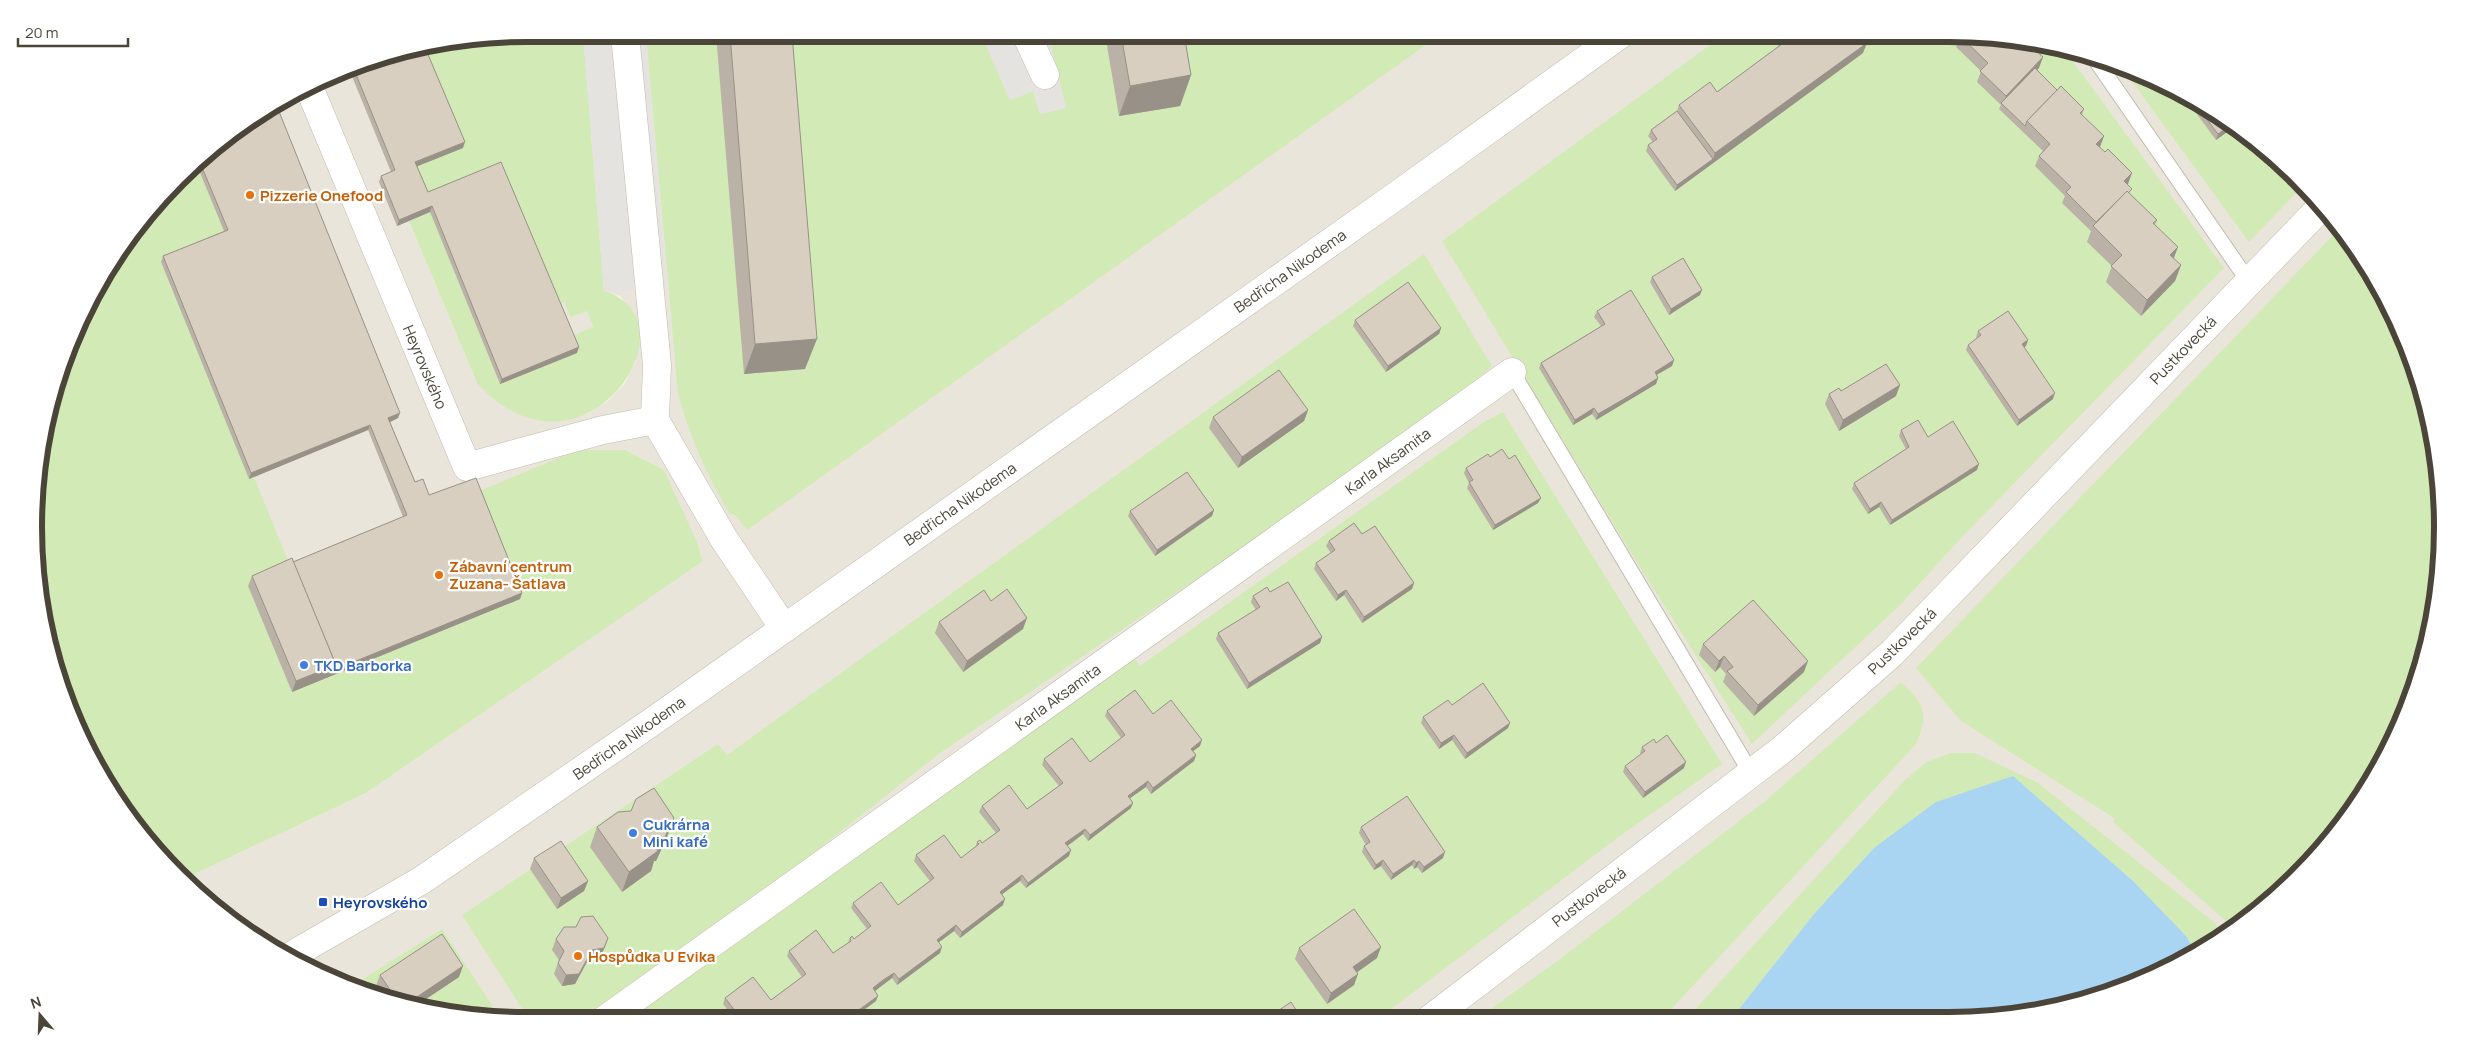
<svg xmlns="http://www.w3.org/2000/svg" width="2477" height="1055" font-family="Manrope,sans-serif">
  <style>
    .residential { fill: #eae5da }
    .green { fill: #d2eab5 }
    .parking { fill: #e5e3e0 }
    .water { fill: #a9d4f2 }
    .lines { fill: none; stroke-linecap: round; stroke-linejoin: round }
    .service-casing { stroke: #c2bbae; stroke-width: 17 }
    .minor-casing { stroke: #c2bbae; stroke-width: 29 }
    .service { stroke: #fff; stroke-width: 15 }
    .minor { stroke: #fff; stroke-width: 28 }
    .wall { fill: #bab2a6 }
    .shaded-wall { fill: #979187 }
    .building { fill: #d8cfc1; stroke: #979187 }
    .food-dot { fill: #e8710a; stroke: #fff; stroke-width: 2 }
    .shop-dot { fill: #3f7fe0; stroke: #fff; stroke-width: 2 }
    .transit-dot { fill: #1a4fb4; stroke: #fff; stroke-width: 2 }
    .labels { text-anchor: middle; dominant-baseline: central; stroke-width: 4.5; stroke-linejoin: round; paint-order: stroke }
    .food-label { font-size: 15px; font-weight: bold; fill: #c56008; stroke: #fff; text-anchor: start }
    .street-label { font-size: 15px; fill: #4b4439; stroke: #fff }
    .shop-label { font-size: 15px; font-weight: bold; fill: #366cbe; stroke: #fff; text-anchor: start }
    .transit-label { font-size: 15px; font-weight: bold; fill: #164399; stroke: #fff; text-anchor: start }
    .rim { fill: none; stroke: #4b4439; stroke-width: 6 }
  </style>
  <rect width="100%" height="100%" fill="#f6f3ec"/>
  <polygon class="residential" points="583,34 1950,34 2046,43 2108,60 2197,100 2275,156 2341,227 2392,309 2426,400 2442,495 2439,592 2417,686 2360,802 2321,853 2250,919 2139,984 2014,1017 528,1021 431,1012 369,995 281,955 227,919 184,879 366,793 703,560 697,542 520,599 292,692 248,585 290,568 254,477 249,479 161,262 202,156 280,100 369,60 557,304 564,302 570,317 587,310 593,328 500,384 430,212 409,221 477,383 563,421 587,414 608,401 625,383 636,361 635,315 620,296 604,292"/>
  <g class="green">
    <path d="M527,34H583L604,291C701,320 583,499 477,383L409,221L430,212L500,384L570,337L593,327L587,311L570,317L564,302L557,305L426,198L415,169L420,46Z"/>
    <path d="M646,34H981L1010,100L1033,91L1040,114L1066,108L1048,34H1441L747,530L735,515L729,513C707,474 689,437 678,393Z"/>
    <polygon points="1725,34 1950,34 2046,43 2060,47 2066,52 2224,268 1961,538 1900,605 1752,744 1638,564 1442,241"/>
    <polygon points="2120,65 2197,100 2275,156 2303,186 2249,242"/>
    <path d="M196,163L226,235L161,262L249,478L254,477L291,568L248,585L292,692L332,676L477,492L578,450H625L664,470L697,542L703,561L366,793L184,879C62,764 16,595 43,432C52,382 75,326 100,281C124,236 161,200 196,163Z"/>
    <polygon points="2341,227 2392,309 2426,400 2442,495 2439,592 2417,686 2360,802 2321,853 2250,919 2234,928 2114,823 2114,818 1961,721 1916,668"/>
    <polygon points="1424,254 1492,366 1438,415 1384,452 1359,464 1325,492 940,753 802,862 659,967 578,1021 530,1021 462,915 718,744 727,755"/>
    <polygon points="1503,412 1722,764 1620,836 1378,1019 627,1021 1131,654 1140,666 1484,422"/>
    <path d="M1901,682C1925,704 1929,714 1916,744L1663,1018L1477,1019L1560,959L1764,802Z"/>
    <polygon points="1951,753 1975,753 2038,783 2214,922 2223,935 2195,951 2186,936 2133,881 2012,776 1874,848 1814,914 1732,1018 1687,1018 1904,781 1926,762"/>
    <path d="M442,929L501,1019C449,1014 398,1008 351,987Z"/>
  </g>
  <g class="parking">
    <polygon points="583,34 646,34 667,289 604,292"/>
    <polygon points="981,34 1048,34 1066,108 1040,114 1033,91 1010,100"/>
  </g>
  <polygon class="water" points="2013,776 2133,881 2186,936 2195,951 2139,984 2014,1017 1732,1018 1814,914 1874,848 1936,802"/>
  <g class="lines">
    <defs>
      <g id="service">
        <polyline points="2093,56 2249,282"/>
        <polyline points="1512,372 1751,773"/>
      </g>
      <g id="minor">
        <polyline points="625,34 657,365 655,420 724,539 784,628"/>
        <polyline points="1026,34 1045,75"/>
        <polyline points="309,87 467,467 603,430 655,420"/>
        <polyline points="287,958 422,880 659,717 1396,196 1621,34"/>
        <polyline points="1430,1019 1784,748 1892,653 2322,206"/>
        <polyline points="603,1021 1512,372"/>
      </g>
    </defs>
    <use href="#service" class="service-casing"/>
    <use href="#minor" class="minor-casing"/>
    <use href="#service" class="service"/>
    <use href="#minor" class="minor"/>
  </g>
  <g class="wall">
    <polygon points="716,34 792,34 805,369 744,374"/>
    <polygon points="1105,34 1184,34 1191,75 1180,106 1119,116"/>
    <polygon points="1779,34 1861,34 1863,53 1675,191 1646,151 1648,145 1653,142 1648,136 1651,130 1677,111 1679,105 1717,92 1779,46 1776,43"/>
    <polygon points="1960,36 2036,44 2034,48 2039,68 2037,70 2057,90 2084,109 2082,115 2100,147 2127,184 2130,194 2157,220 2155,225 2174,259 2181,265 2175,281 2141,316 2106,282 2112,266 2087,242 2091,231 2062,203 2065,196 2035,166 2039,156 2043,151 1999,109 2001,105 1977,82 1981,71 1956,47"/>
    <polygon points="369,60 463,148 417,166 428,192 577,353 500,384 430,212 397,226 379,182 381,176 391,172 349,69"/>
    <polygon points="2182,94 2183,94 2197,100 2234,127 2216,140"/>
    <polygon points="202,156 398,418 390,422 415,482 429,495 522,593 520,599 292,692 248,586 252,576 293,562 403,517 368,430 249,479 161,262 163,256 224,231 196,163"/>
    <polygon points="1652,277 1700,295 1669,315 1650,282"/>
    <polygon points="1597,311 1674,360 1672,366 1656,375 1658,378 1656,384 1596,420 1592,414 1573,425 1539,368 1541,363 1601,326 1594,317"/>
    <polygon points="1355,320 1441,328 1439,334 1386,372 1353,326"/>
    <polygon points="1978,331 2028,340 2026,346 2024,347 2053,399 2017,426 1966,350 1968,345 1977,338 1976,337"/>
    <polygon points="1829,394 1896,396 1839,431 1825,404"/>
    <polygon points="1308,410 1304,421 1238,468 1209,428 1213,417"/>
    <polygon points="1901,430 1928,437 1977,470 1890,525 1879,507 1868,514 1852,489 1854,483 1906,449 1899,436"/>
    <polygon points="1490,457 1509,459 1538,503 1493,530 1467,488 1469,483 1464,473 1466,468"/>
    <polygon points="1214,510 1212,516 1155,556 1128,516 1130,511"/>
    <polygon points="1362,534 1414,583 1412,589 1362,623 1344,595 1336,601 1314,569 1316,563 1331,553 1326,546 1329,541"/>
    <polygon points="1270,592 1322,637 1320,643 1247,689 1216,639 1218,633 1256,610 1251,602 1253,596"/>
    <polygon points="991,601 1023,629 963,672 935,633 939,622"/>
    <polygon points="1703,644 1804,672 1754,716 1723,682 1726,674 1720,667 1715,672 1699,655"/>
    <polygon points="1452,705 1508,728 1465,759 1452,740 1439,749 1421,723 1423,717"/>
    <polygon points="1107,711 1153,714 1200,746 1193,751 1196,755 1194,761 1151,794 1146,787 1130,798 1131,808 1088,841 1083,834 1073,842 1067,846 1069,856 1026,888 1020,881 1001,895 1003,905 960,938 954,931 939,942 940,953 897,985 892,978 881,986 875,991 876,1001 850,1020 736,1021 723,1004 725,998 771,1000 802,977 787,956 789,951 833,953 848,943 850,938 854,939 867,929 851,908 853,903 898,905 930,881 914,861 916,855 961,858 975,848 977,842 982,843 996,833 979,812 982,806 1027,809 1059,786 1042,765 1044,759 1090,762 1121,738 1105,716"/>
    <polygon points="1656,743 1684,768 1643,798 1623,772 1625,766 1641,754 1640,753 1642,747"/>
    <polygon points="597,827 667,837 656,861 654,861 651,871 622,892 590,847"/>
    <polygon points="1361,827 1443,858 1422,873 1417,867 1414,869 1412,865 1391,880 1381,866 1374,870 1362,852 1364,846 1366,845 1359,833"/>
    <polygon points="534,858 588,881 584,891 557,909 530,869"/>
    <polygon points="608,938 604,949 600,958 588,960 575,984 562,986 554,974 559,960 552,950 556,939"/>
    <polygon points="1299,948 1377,958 1357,972 1354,985 1327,1004 1295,959"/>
    <polygon points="380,975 459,977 414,1007 385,999 376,986"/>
  </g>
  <g class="shaded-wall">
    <polygon points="1867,43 1863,53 1675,191 1677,185 1713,159 1715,153"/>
    <polygon points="2043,57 2039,68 2003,105 2006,96"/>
    <polygon points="1191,75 1180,106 1119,116 1130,86"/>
    <polygon points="2231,125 2234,127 2216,140 2218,134"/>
    <polygon points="2104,136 2100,147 2096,144"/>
    <polygon points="465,142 463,148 413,168 415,162"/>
    <polygon points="2132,173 2128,184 2120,192 2124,181"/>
    <polygon points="432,206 430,212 397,226 399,220"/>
    <polygon points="2178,247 2172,263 2170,255"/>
    <polygon points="2181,265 2175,281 2141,316 2147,300"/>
    <polygon points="1702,290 1700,295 1669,315 1671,309"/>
    <polygon points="1441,328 1439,334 1386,372 1388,366"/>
    <polygon points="817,339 805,369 744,374 755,344"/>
    <polygon points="2028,340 2026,346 2020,350 2022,344"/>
    <polygon points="579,347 577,353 500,384 502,379"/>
    <polygon points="1674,360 1672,366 1653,377 1655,372"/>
    <polygon points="1658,378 1656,384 1596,420 1598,414"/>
    <polygon points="1900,385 1896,396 1839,431 1843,420"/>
    <polygon points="2055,393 2053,399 2017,426 2019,420"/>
    <polygon points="1594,408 1592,414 1573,425 1575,420"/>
    <polygon points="1308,410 1304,421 1238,468 1242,457"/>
    <polygon points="400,413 398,418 386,424 388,418"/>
    <polygon points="370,425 368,430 249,479 251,473"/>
    <polygon points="1979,464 1977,470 1890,525 1892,520"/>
    <polygon points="1541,498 1538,503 1493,530 1495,525"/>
    <polygon points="1881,502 1879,507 1868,514 1870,509"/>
    <polygon points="1214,510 1212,516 1155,556 1157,550"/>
    <polygon points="1414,583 1412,589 1362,623 1364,617"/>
    <polygon points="1346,590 1344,595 1336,601 1338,595"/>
    <polygon points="522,593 520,599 292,692 296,681 336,665"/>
    <polygon points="1027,618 1023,629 963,672 967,661"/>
    <polygon points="1322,637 1320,643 1247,689 1249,683"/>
    <polygon points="1724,656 1720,667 1715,672 1719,661"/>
    <polygon points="1808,661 1804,672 1754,716 1758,705"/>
    <polygon points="1510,723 1508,728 1465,759 1467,753"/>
    <polygon points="1454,735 1452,740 1439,749 1441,743"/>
    <polygon points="1202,740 1200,746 1189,754 1191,749"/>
    <polygon points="1196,755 1194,761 1151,794 1153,788"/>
    <polygon points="1686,762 1684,768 1643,798 1645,792"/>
    <polygon points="1148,781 1146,787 1126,801 1128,796"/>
    <polygon points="1133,803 1131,808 1088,841 1090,835"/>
    <polygon points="674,818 667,837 656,861 654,861 651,871 622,892 629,872 652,842"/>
    <polygon points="1085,829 1083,834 1063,849 1065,843"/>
    <polygon points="1071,850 1069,856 1026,888 1028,883"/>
    <polygon points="1445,852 1443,858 1422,873 1424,867"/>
    <polygon points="1383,860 1381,866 1374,870 1376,865"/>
    <polygon points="1414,860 1412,865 1391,880 1393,874"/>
    <polygon points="1419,861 1417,867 1414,869 1416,863"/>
    <polygon points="1022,875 1020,881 997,898 1000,892"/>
    <polygon points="588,881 584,891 557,909 561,898"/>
    <polygon points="1005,899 1003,905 960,938 962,932"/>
    <polygon points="956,925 954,931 935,945 937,940"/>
    <polygon points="608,938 604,949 600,958 588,960 575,984 562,986 566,975 592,950"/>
    <polygon points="942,947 940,953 897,985 899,979"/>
    <polygon points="1381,947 1377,958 1349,978 1353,967"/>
    <polygon points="463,966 459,977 414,1007 405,1005"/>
    <polygon points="894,973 892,978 871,994 873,988"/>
    <polygon points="1358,974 1354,985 1327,1004 1331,993"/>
    <polygon points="878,996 876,1001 850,1020 845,1020"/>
  </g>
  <g class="building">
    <polygon points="730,34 792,34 817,339 755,344"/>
    <polygon points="1121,34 1184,34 1191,75 1130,86"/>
    <polygon points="1781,34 1861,34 1867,43 1715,153 1679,105 1710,82 1717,92 1786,41"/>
    <polygon points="1961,35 2034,42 2036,44 2032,47 2043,57 2006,96 1980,71 1988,63 1960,36"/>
    <polygon points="424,45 465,142 415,162 428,192 501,162 579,347 502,379 432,206 399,220 381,176 395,170 353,67 369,60"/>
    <polygon points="2035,68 2057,90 2027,121 2025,126 2001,103"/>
    <polygon points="2061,86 2084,109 2080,113 2104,136 2096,144 2105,152 2108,149 2132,173 2124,181 2132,189 2128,193 2127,191 2096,222 2066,192 2071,187 2039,156 2050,144 2027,121"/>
    <polygon points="2190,97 2197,100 2231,125 2218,134"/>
    <polygon points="276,104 400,413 388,418 415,482 423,479 429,495 476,478 522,593 334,670 336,665 293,562 407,515 370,425 251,473 163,256 228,230 199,160 202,156"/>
    <polygon points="1677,111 1713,159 1677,185 1648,145 1657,139 1651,130"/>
    <polygon points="2127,191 2157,220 2153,223 2178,247 2170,255 2181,265 2147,300 2111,266 2122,255 2093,226"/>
    <polygon points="1683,258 1702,290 1671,309 1652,277"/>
    <polygon points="1408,282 1441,328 1388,366 1355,320"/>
    <polygon points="1631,290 1674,360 1655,372 1658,378 1629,396 1598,414 1594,408 1575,420 1541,363 1605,324 1597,311"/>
    <polygon points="2008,311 2028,340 2022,344 2055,393 2019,420 1968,345 1981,335 1978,331"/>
    <polygon points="1886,364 1900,385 1843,420 1829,394 1839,388 1841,391"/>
    <polygon points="1279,370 1308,410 1242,457 1213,417"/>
    <polygon points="1918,420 1928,437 1953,421 1979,464 1892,520 1881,502 1870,509 1854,483 1909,447 1901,430"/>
    <polygon points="1502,449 1509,459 1515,455 1541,498 1495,525 1469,482 1473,480 1466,468 1488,454 1490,457"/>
    <polygon points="1187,472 1214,510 1157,550 1130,511"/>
    <polygon points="1354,523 1362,534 1375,526 1414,583 1364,617 1346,590 1338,595 1316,563 1335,550 1329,541"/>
    <polygon points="292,558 336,665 296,681 252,576"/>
    <polygon points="1288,582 1322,637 1249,683 1218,633 1260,607 1253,596 1267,587 1270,592"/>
    <polygon points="1007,589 1027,618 967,661 939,622 984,590 991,601"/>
    <polygon points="1753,600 1808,661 1758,705 1727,671 1733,667 1724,656 1719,661 1703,644"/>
    <polygon points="1483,683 1510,723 1467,753 1454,735 1441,743 1423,717 1448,700 1452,705"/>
    <polygon points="1135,690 1153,714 1171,700 1202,740 1191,749 1196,755 1153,788 1148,781 1128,796 1133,803 1090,835 1085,829 1065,843 1071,850 1028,883 1022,875 1000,892 1005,899 962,932 956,925 937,940 942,947 899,979 894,973 883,980 873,988 878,996 845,1020 743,1021 725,998 753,977 771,1000 806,974 789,951 816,930 833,953 851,941 850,938 852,936 854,939 871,926 853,903 881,882 898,905 934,878 916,855 944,835 961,858 979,844 977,842 980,840 982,843 1000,830 982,806 1009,785 1027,809 1063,783 1044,759 1072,738 1090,762 1125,735 1107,711"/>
    <polygon points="1667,735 1686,762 1645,792 1625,766 1645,751 1642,747 1654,739 1656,743"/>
    <polygon points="654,788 674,818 663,841 652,842 658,851 629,872 597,827 618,812 631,811 636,799"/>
    <polygon points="1407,796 1445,852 1424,867 1419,861 1416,863 1414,860 1393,874 1383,860 1376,865 1364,846 1370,842 1361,827"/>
    <polygon points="561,841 588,881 561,898 534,858"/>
    <polygon points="1354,909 1381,947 1353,967 1358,974 1331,993 1299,948"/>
    <polygon points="593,916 608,938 604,948 592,950 579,974 566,975 558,963 564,951 556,939 564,927 576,927 581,917"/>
    <polygon points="442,934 463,966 405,1005 399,1003 380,975"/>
    <polygon points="1291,1002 1302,1019 1266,1019"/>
  </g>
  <g class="food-dot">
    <circle cx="250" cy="195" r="5"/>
    <circle cx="439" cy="575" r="5"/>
    <circle cx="578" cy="956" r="5"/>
  </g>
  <g class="shop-dot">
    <circle cx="304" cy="665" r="5"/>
    <circle cx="633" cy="833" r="5"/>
  </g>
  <rect class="transit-dot" x="318" y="897" width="10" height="10" rx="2.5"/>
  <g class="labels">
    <g class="food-label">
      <text x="260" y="195">Pizzerie Onefood</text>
      <text x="449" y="566">Zábavní centrum<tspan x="449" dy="17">Zuzana- Šatlava</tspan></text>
      <text x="588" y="956">Hospůdka U Evika</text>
    </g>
    <g class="street-label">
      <text transform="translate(1290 271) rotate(-35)">Bedřicha Nikodema</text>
      <text transform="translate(2183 350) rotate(-46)">Pustkovecká</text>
      <text transform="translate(425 367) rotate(67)">Heyrovského</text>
      <text transform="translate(1388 461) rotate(-36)">Karla Aksamita</text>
      <text transform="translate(960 504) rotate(-35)">Bedřicha Nikodema</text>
      <text transform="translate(1902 641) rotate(-44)">Pustkovecká</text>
      <text transform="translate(1058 697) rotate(-36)">Karla Aksamita</text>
      <text transform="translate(629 738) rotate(-35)">Bedřicha Nikodema</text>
      <text transform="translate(1589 897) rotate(-37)">Pustkovecká</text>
    </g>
    <g class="shop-label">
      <text x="314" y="665">TKD Barborka</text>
      <text x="643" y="824">Cukrárna<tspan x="643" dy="17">Mini kafé</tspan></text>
    </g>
    <g class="transit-label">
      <text x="333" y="902">Heyrovského</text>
    </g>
  </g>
  <path d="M0 0H2477V1055H0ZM527 42H1949A485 485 0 0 1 2434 527V527A485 485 0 0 1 1949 1012H527A485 485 0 0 1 42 527V527A485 485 0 0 1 527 42Z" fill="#fff" fill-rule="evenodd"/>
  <path class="rim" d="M527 42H1949A485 485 0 0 1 2434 527V527A485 485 0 0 1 1949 1012H527A485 485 0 0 1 42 527V527A485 485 0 0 1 527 42Z"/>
  <g transform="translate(40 1015) rotate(341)" stroke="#ffffff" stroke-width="4" paint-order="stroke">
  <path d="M0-4L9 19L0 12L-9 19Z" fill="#4b4439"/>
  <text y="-8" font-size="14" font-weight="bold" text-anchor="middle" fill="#4b4439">N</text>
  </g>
  <path d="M18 38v8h110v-8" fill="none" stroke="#4b4439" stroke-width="2.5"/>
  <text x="25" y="38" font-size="15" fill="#4b4439" stroke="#ffffff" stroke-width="4" paint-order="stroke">20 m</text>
</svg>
